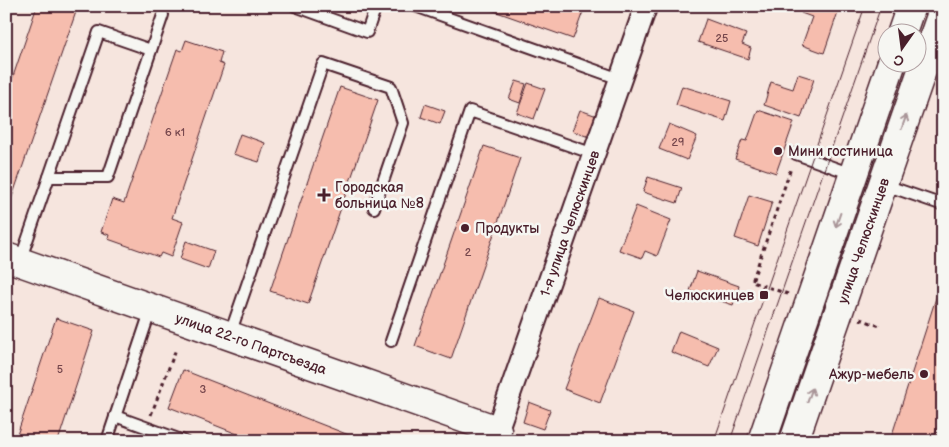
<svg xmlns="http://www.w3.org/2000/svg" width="949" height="447" font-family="'Balsamiq Sans',sans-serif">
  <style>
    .building { fill: #f6bdae; stroke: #4a1f2b }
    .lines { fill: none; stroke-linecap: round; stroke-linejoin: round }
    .lane-casing { stroke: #4a1f2b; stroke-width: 14 }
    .street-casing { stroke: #4a1f2b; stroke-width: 25 }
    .secondary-casing { stroke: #4a1f2b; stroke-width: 31 }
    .path { stroke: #4a1f2b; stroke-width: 3; stroke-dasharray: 4 4; stroke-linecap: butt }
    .lane { stroke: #f6f6f2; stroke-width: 10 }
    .street { stroke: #f6f6f2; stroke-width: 21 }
    .secondary { stroke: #f6f6f2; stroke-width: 28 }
    .tram { stroke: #4a1f2b; stroke-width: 1 }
    .oneway { stroke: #a99598 }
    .poi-dot { fill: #4a1f2b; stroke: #f6f6f2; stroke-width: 2 }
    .labels { text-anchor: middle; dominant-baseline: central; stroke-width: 5; stroke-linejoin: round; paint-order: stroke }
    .number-label { font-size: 11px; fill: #75464c }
    .poi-label { font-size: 14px; fill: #4a1f2b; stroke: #f6f6f2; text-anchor: start }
    .street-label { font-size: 14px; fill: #4a1f2b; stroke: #f6f6f2 }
  </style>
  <rect width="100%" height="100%" fill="#f6e5de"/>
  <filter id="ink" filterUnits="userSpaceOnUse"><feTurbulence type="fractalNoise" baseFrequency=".02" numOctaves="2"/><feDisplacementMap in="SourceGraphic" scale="10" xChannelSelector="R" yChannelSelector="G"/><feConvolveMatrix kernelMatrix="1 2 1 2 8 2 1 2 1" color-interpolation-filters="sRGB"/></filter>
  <g filter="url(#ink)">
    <g class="building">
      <polygon points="37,6 78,6 10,203 6,201 6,97"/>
      <polygon points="480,6 585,6 573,39"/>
      <polygon points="803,6 840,6 824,53 802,45 812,17 801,13"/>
      <polygon points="706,19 746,34 742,44 751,48 748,59 698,42"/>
      <polygon points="186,40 222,52 219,63 224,65 172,218 183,222 171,257 161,253 159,257 108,239 109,235 101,232 112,199 124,203 177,49 182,51"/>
      <polygon points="798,74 814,79 801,118 764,105 771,82 793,89"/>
      <polygon points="516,81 526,84 520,103 509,99"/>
      <polygon points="528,83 545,89 534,119 517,113"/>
      <polygon points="682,86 731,101 725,121 676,105"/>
      <polygon points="340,87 378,100 308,304 270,291"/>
      <polygon points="425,104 445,111 440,124 421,117"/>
      <polygon points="580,110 597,116 589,137 572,131"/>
      <polygon points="758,110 794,122 776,173 735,159 742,140 747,141"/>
      <polygon points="669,124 697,136 687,160 659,149"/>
      <polygon points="240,134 265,143 259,162 233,154"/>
      <polygon points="484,146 520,158 451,359 415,346"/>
      <polygon points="648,177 682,188 677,203 643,192"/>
      <polygon points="749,195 772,202 758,246 735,238"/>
      <polygon points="636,206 671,220 657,256 645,251 642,258 619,250"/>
      <polygon points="186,241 214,251 208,269 180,259"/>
      <polygon points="697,271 739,286 733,305 690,291"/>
      <polygon points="943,276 943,411 933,441 890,441"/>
      <polygon points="599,298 634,311 600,403 564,389"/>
      <polygon points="56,318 94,331 58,441 15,441"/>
      <polygon points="679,331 718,347 709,367 671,352"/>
      <polygon points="183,370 364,441 255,441 169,407"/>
      <polygon points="529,402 550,410 543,429 523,422"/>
    </g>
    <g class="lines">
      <defs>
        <g id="lane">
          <polyline points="295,6 367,32 376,6"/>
          <polyline points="415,6 620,79"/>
          <polyline points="796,154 852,174"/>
          <polyline points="49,177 108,177 163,15"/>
          <polyline points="885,185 943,205"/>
          <polyline points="20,261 99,32 151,50"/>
          <polyline points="230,334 323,64 391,87 403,123 374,208"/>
          <polyline points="391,341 470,111 594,154"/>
          <polyline points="115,416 184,441"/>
          <polyline points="107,441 151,309"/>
        </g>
        <g id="street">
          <path id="s1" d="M497,430L646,6"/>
        </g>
        <g id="secondary">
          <polyline points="902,32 911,6"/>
          <path id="s2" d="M6,257L497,430L493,441"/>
          <polyline points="762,441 892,62"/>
          <path id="s3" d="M794,441L943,10"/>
        </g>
      </defs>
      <use href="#lane" class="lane-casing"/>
      <use href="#street" class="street-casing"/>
      <use href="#secondary" class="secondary-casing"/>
      <g class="path">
        <polyline points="788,294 752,282 791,168"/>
        <polyline points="860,319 880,326"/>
        <polyline points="151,415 176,349"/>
      </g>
      <use href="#lane" class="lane"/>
      <use href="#street" class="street"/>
      <use href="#secondary" class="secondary"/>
      <g class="tram">
        <polyline points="714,441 865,6"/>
        <polyline points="730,441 881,6"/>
      </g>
    </g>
    <defs><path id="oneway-shaft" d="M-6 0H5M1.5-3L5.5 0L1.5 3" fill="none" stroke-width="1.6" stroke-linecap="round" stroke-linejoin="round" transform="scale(1.25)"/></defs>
    <g class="oneway">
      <use href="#oneway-shaft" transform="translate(904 122) rotate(-71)"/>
      <use href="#oneway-shaft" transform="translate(838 220) rotate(109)"/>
      <use href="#oneway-shaft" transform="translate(810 395) rotate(-71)"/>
    </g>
  </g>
  <g class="poi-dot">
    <circle cx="778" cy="151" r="5"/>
    <path d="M321.5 187.5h5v5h5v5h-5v5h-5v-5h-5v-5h5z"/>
    <circle cx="465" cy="228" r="5"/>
    <rect x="759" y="290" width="10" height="10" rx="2.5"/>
    <circle cx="924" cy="374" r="5"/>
  </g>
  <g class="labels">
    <g class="number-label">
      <text x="722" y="38">25</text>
      <text x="175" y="132">6 к1</text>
      <text x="678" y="142">29</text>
      <text x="468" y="252">2</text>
      <text x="60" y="369">5</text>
      <text x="203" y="389">3</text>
    </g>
    <g class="poi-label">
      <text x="788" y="151">Мини гостиница</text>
      <text x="335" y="187">Городская<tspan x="335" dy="16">больница №8</tspan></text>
      <text x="475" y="228">Продукты</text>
      <text x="754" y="295" text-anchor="end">Челюскинцев</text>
      <text x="914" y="374" text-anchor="end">Ажур-мебель</text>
    </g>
    <g class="street-label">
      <text stroke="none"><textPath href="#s1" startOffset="219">1-я улица Челюскинцев</textPath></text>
      <text stroke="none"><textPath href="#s3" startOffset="212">улица Челюскинцев</textPath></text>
      <text stroke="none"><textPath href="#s2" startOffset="260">улица 22-го Партсъезда</textPath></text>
    </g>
  </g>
  <rect width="949" height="447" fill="none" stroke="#f6f6f2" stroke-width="25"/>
  <rect x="12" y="12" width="924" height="422" fill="none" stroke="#4a1f2b" stroke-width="2" filter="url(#ink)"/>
  <g transform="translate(902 48) rotate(194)"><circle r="24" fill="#f6f6f2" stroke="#b1a0a2"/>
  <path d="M0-4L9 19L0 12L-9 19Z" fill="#4a1f2b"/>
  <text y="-8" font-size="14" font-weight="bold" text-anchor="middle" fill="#4a1f2b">С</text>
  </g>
</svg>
